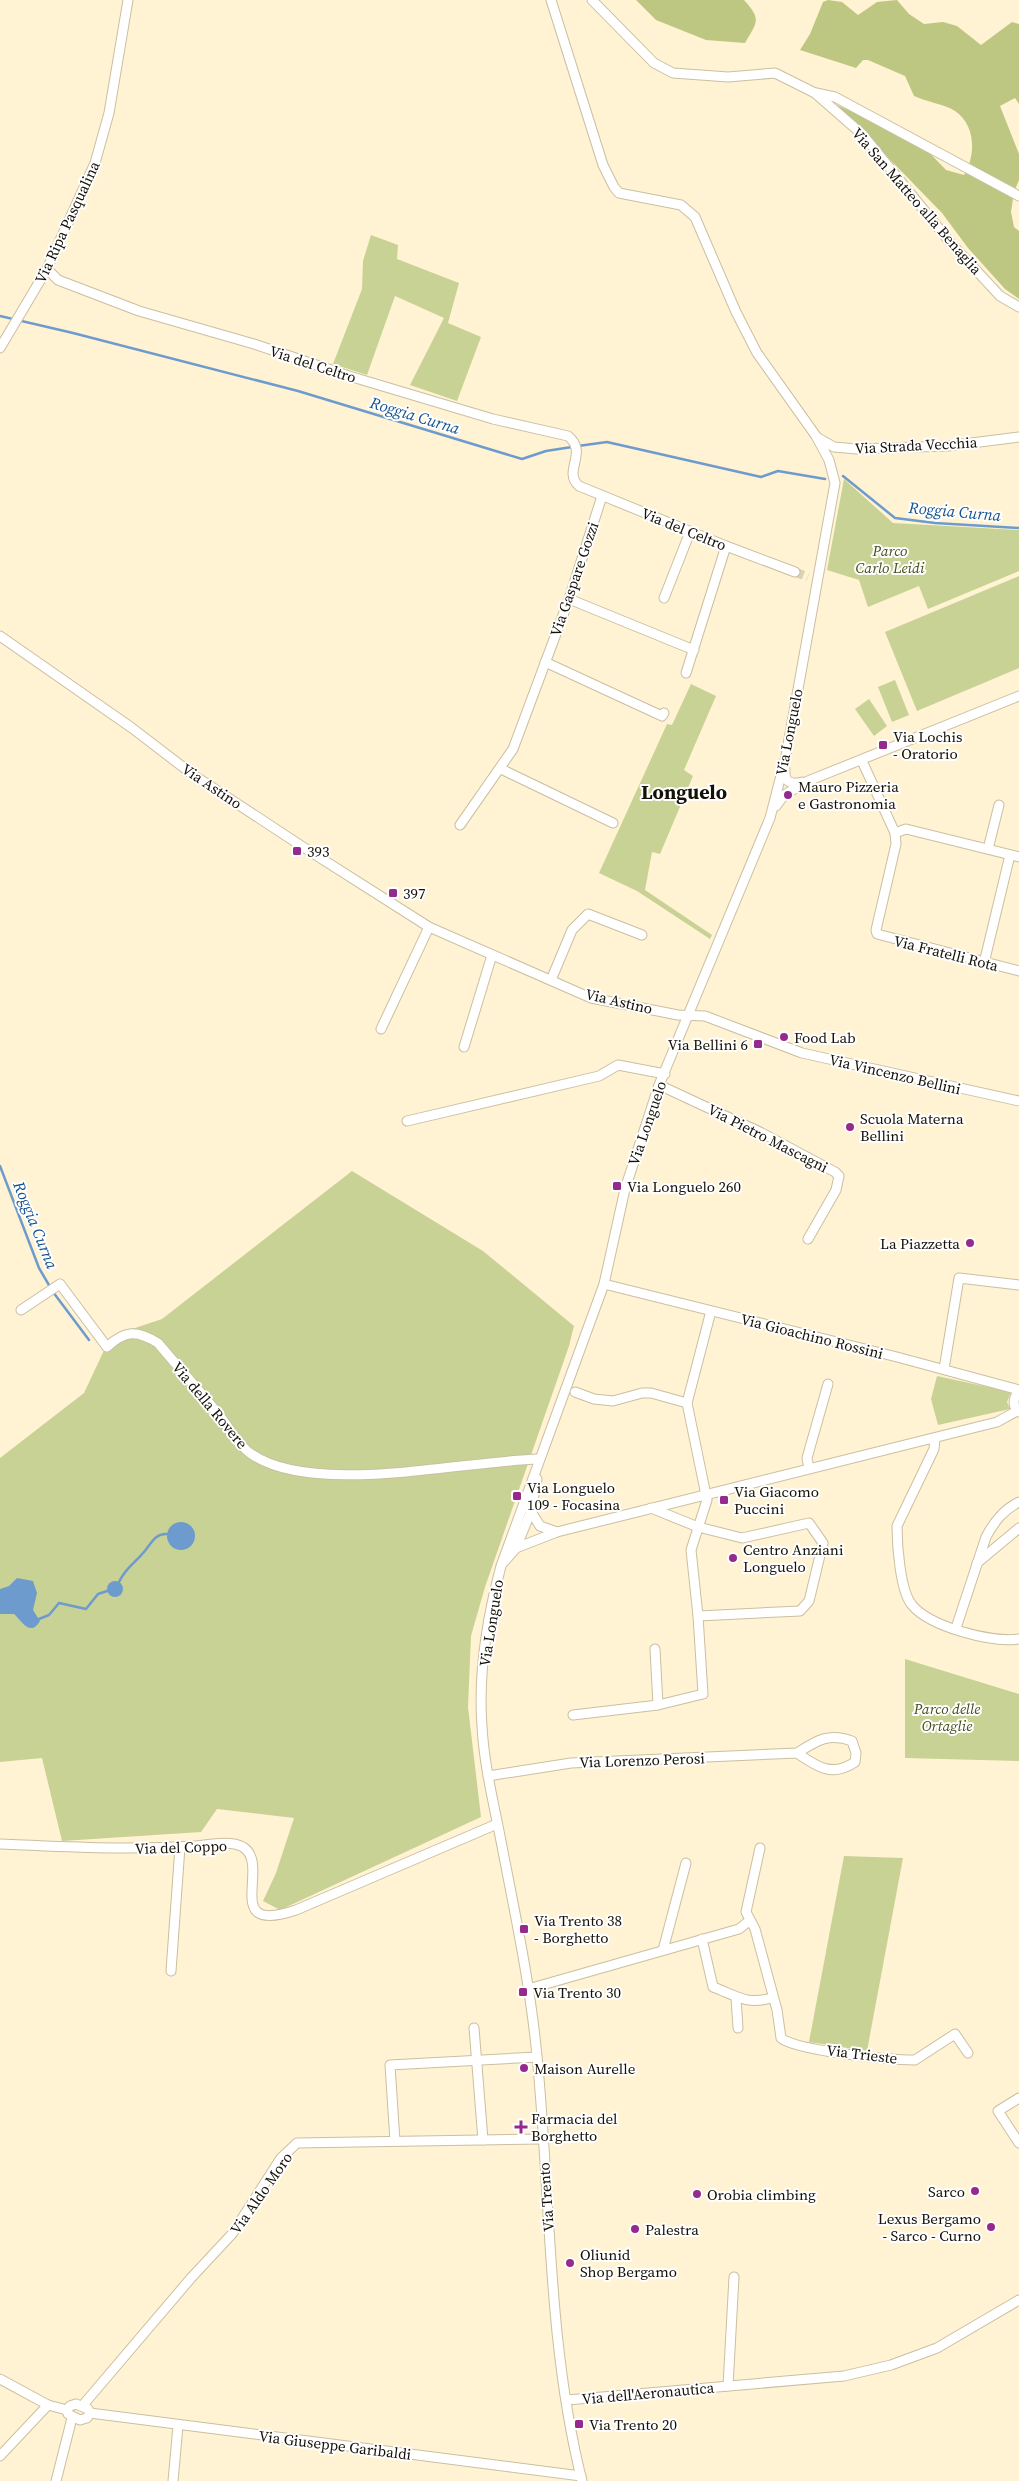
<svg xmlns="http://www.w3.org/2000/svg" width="1019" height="2481" font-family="'Source Serif 4',serif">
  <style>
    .green { fill: #c9d295 }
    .forest { fill: #bdc782 }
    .water { fill: #6e9bce }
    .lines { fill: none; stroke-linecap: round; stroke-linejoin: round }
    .stream { stroke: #6e9bce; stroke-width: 2.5 }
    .minor-tunnel { stroke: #dcd1b5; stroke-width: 9; stroke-dasharray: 9 4.5; stroke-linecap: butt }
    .minor-casing { stroke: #cabfa1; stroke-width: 11 }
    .minor { stroke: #fff; stroke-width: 9 }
    .poi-dot { fill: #962a8c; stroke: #fff; stroke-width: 2 }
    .labels { text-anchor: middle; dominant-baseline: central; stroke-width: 4; stroke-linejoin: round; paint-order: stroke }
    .street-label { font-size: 15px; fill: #151106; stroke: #fff }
    .park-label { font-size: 15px; font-style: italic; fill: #484e1c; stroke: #fff }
    .poi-label { font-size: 15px; fill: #151106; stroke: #fff; text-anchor: start }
    .water-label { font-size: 16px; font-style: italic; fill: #125190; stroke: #fff }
    .district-label { font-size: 20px; font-weight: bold; fill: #151106; stroke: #fff }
  </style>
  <rect width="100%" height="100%" fill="#fff3d4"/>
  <g class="green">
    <polygon points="371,235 398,245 397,259 459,283 448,323 481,337 457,401 410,385 444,318 395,296 367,375 333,364 362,289 363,261"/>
    <polygon points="844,479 893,523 1019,530 1019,571 928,609 919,586 868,607 859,580 827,570"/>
    <polygon points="1019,576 1019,668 917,711 885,632"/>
    <polygon points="895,680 909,715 892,722 878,687"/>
    <polygon points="691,684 716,696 684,770 693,776 660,854 652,852 645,890 712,935 710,939 637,891 599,873 667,724 672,725"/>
    <polygon points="869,699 887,726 874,736 855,709"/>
    <polygon points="352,1171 483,1251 574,1326 569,1346 485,1587 471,1636 468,1707 481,1817 280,1910 263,1901 276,1873 294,1818 217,1809 201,1832 62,1841 42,1758 0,1762 0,1458 84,1393 107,1344 123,1332 162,1319"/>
    <polygon points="937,1376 1011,1392 1007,1402 1010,1409 938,1425 931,1399"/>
    <polygon points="905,1659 1019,1694 1019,1761 905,1758"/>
    <polygon points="844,1856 903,1858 867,2051 809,2042"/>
  </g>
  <g class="forest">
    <path d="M636,0H744C762,20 757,22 745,43L706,40L656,20Z"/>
    <path d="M828,0L842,2L858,15L877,2L897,0L909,14L924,24L943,22L957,26L981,45L1012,22L1019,24V104L1015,98L1000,106L1019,154V180L1014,192L1011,212L1014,227L1019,231V299L1005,289L968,248L942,213L837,105L918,141L946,170L964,175C976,156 976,125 955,111C944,104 927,102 914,96L905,76L868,60H863L856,68L800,50L810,34L823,2Z"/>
  </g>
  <g class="water">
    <circle cx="181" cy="1536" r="14"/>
    <path d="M17,1578L33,1581L37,1593L33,1610L40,1621C30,1638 21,1620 14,1614H0V1589L9,1586Z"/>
    <circle cx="115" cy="1589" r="8"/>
  </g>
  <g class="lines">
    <g class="stream">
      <polyline points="0,316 73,333 298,391 522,459 546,451 572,447"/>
      <polyline points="578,446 607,442 761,477 778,471 825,479"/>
      <polyline points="843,476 895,518 935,523 1019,528"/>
      <polyline points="0,1166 39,1268 53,1292 89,1340"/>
      <path d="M119,1582C126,1567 134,1564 144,1552C151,1544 155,1533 167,1534"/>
      <polyline points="39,1619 49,1615 59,1603 86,1609 98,1594 107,1591"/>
    </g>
    <polyline class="minor-tunnel" points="795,572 808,577"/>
    <defs>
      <g id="minor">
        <path d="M551,0L603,165L614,187L619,193L681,205L695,217L736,312L757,353L816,436L829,460L835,483L786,756L770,818L659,1085L625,1189L604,1284L501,1566C487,1618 478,1673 482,1726C484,1764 493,1800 500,1836C514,1909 530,1982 537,2056C551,2198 547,2342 582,2481"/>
        <polyline points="592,0 654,63 673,73 728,77 775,73 815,93 863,135 949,241 1000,296 1019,307"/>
        <polyline points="816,93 835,97 1019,196"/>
        <path d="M47,269L58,280L139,311L254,344L349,376L493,419L568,436C589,453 562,471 579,486L726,546L795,572"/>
        <polyline points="0,348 47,269 95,163 109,113 128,0"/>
        <polyline points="818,438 834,447 857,449 948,446 1019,437"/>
        <polyline points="664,598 690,532"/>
        <polyline points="569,599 694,650"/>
        <polyline points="0,636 132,728 192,774 300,845 429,927 591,998 678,1015 705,1016 802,1053 1019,1101"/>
        <polyline points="545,662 662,716 664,713"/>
        <polyline points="686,673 726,546"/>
        <polyline points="862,761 895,833 896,844 876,930 877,934 1019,971"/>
        <polyline points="501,769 613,823"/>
        <path d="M785,769C784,782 790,785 802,782"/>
        <polyline points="776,806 784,795 808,781 1019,696"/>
        <polyline points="460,825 513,749 569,599 602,496"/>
        <polyline points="895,833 906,829 1019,857"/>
        <polyline points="988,849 999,805"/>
        <polyline points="984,963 1010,855"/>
        <polyline points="551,980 572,930 588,914 642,935"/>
        <polyline points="381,1029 429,927"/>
        <polyline points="464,1047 492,955"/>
        <polyline points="659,1085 762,1133 835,1172 839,1176 836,1190 808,1239"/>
        <polyline points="407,1121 599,1076 618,1065 665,1074"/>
        <polyline points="604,1284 897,1357 1019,1390"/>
        <path d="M21,1310L60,1284L107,1347C125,1330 137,1330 158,1343C178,1367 200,1391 219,1415C229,1427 238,1445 250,1453C310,1497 464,1461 538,1459"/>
        <polyline points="944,1369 959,1278 1019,1285"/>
        <path d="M1019,1391C1013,1398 1012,1406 1019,1412"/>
        <polyline points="575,1392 594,1399 613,1401 642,1393 651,1393 687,1403"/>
        <path d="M935,1438L934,1449L897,1526C897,1544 900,1591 912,1605C930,1627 992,1643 1019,1639"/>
        <polyline points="809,1468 807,1458 828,1384"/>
        <polyline points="651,1508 698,1527 742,1538 809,1523 823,1543 809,1601 800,1611 698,1616"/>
        <polyline points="530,1510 540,1526 557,1532"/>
        <polyline points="516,1548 531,1511 537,1479"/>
        <polyline points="504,1562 516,1548 557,1532 997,1422 1017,1411"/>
        <polyline points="977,1563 1019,1528"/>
        <path d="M956,1628L986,1537C994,1522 1003,1510 1019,1502"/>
        <polyline points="655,1649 658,1705"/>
        <polyline points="573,1715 658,1705 703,1694 698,1616 691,1550 707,1500 687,1403 711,1311"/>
        <path d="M488,1776L571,1763L797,1753C816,1741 829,1732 852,1741L856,1753L855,1762C832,1778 816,1766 797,1753"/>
        <path d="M0,1844C65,1847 129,1850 194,1846C208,1845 230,1840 243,1847C272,1865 220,1936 296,1910L497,1824"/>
        <path d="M760,1848L746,1912L755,1929L777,2010L781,2038C797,2051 891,2060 915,2060L955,2034L968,2053"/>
        <path d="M702,1939L713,1987C737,1996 746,2005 772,1998"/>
        <polyline points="663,1950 686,1863"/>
        <polyline points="171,1971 180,1847"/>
        <polyline points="528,1989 739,1929 749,1921"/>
        <polyline points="736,1998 738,2028"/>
        <polyline points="474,2028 483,2140"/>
        <polyline points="1019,2098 998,2111 1019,2143"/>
        <polyline points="395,2141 390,2065 537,2057"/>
        <polyline points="0,2379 48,2405 67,2410"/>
        <polyline points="728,2386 734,2277"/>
        <polyline points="567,2400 844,2376 891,2365 937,2348 1019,2300"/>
        <polygon points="76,2404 88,2409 90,2413 87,2418 80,2420 68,2414 67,2410 70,2406"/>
        <polyline points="83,2405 191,2278 232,2234 281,2158 297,2143 542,2139"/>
        <polyline points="90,2413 581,2476"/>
        <polyline points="0,2456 48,2405"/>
        <polyline points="56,2481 72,2418"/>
        <polyline points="173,2481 178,2426"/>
      </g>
    </defs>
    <use href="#minor" class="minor-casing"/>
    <use href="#minor" class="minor"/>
  </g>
  <g class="poi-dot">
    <rect x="878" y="740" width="10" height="10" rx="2.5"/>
    <circle cx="788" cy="795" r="5"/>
    <rect x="292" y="846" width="10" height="10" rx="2.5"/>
    <rect x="388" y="888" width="10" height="10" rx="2.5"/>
    <circle cx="784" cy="1037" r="5"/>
    <rect x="753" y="1039" width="10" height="10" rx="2.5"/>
    <circle cx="850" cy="1127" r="5"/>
    <rect x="612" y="1181" width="10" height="10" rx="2.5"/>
    <circle cx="970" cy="1243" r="5"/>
    <rect x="512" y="1491" width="10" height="10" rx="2.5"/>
    <rect x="719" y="1495" width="10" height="10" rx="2.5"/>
    <circle cx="733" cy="1558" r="5"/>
    <rect x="519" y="1924" width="10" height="10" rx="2.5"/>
    <rect x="518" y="1987" width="10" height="10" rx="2.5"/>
    <circle cx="524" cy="2068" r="5"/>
    <path d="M518.5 2119.5h5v5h5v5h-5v5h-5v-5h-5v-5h5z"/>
    <circle cx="975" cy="2191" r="5"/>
    <circle cx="697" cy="2194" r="5"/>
    <circle cx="991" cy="2227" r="5"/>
    <circle cx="635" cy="2229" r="5"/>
    <circle cx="570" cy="2263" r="5"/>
    <rect x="574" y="2419" width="10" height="10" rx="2.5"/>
  </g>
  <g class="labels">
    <g class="street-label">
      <text transform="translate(917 201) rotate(49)">Via San Matteo alla Benaglia</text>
      <text transform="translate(67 222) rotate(-65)">Via Ripa Pasqualina</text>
      <text transform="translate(313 364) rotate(18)">Via del Celtro</text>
      <text transform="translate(916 445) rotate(-3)">Via Strada Vecchia</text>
      <text transform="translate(684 529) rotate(22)">Via del Celtro</text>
      <text transform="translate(574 579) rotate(-71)">Via Gaspare Gozzi</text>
      <text transform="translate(789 732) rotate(-79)">Via Longuelo</text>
      <text transform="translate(212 786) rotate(34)">Via Astino</text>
      <text transform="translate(946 953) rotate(14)">Via Fratelli Rota</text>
      <text transform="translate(619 1001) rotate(13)">Via Astino</text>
      <text transform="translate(895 1074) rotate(13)">Via Vincenzo Bellini</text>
      <text transform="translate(647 1123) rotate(-71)">Via Longuelo</text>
      <text transform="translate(768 1138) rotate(27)">Via Pietro Mascagni</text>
      <text transform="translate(812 1336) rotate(14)">Via Gioachino Rossini</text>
      <text transform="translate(210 1405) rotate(50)">Via della Rovere</text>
      <text transform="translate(491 1623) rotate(-81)">Via Longuelo</text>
      <text transform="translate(642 1760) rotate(-2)">Via Lorenzo Perosi</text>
      <text transform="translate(181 1847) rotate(-2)">Via del Coppo</text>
      <text transform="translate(862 2054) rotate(7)">Via Trieste</text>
      <text transform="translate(261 2193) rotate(-55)">Via Aldo Moro</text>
      <text transform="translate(546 2197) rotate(-94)">Via Trento</text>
      <text transform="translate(648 2393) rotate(-5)">Via dell'Aeronautica</text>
      <text transform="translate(335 2445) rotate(7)">Via Giuseppe Garibaldi</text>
    </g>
    <g class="park-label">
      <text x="890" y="550">Parco<tspan x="890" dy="17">Carlo Leidi</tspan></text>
      <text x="947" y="1708">Parco delle<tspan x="947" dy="17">Ortaglie</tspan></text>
    </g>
    <g class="poi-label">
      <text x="893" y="736">Via Lochis<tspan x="893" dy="17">- Oratorio</tspan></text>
      <text x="798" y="786">Mauro Pizzeria<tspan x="798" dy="17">e Gastronomia</tspan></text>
      <text x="307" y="851">393</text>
      <text x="403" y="893">397</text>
      <text x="794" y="1037">Food Lab</text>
      <text x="748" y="1044" text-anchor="end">Via Bellini 6</text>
      <text x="860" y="1118">Scuola Materna<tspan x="860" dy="17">Bellini</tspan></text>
      <text x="627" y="1186">Via Longuelo 260</text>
      <text x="960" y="1243" text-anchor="end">La Piazzetta</text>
      <text x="527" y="1487">Via Longuelo<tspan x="527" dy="17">109 - Focasina</tspan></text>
      <text x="734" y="1491">Via Giacomo<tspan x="734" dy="17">Puccini</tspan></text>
      <text x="743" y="1549">Centro Anziani<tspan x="743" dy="17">Longuelo</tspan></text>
      <text x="534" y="1920">Via Trento 38<tspan x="534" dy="17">- Borghetto</tspan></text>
      <text x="533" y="1992">Via Trento 30</text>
      <text x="534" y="2068">Maison Aurelle</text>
      <text x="531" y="2118">Farmacia del<tspan x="531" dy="17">Borghetto</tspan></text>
      <text x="965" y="2191" text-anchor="end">Sarco</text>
      <text x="707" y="2194">Orobia climbing</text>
      <text x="981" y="2218" text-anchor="end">Lexus Bergamo<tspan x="981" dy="17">- Sarco - Curno</tspan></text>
      <text x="645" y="2229">Palestra</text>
      <text x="580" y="2254">Oliunid<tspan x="580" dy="17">Shop Bergamo</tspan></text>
      <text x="589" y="2424">Via Trento 20</text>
    </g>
    <g class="water-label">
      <text transform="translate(415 415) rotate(17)">Roggia Curna</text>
      <text transform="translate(955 511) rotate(5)">Roggia Curna</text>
      <text transform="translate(36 1225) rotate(68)">Roggia Curna</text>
    </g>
    <g class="district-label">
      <text x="684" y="792">Longuelo</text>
    </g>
  </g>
</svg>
